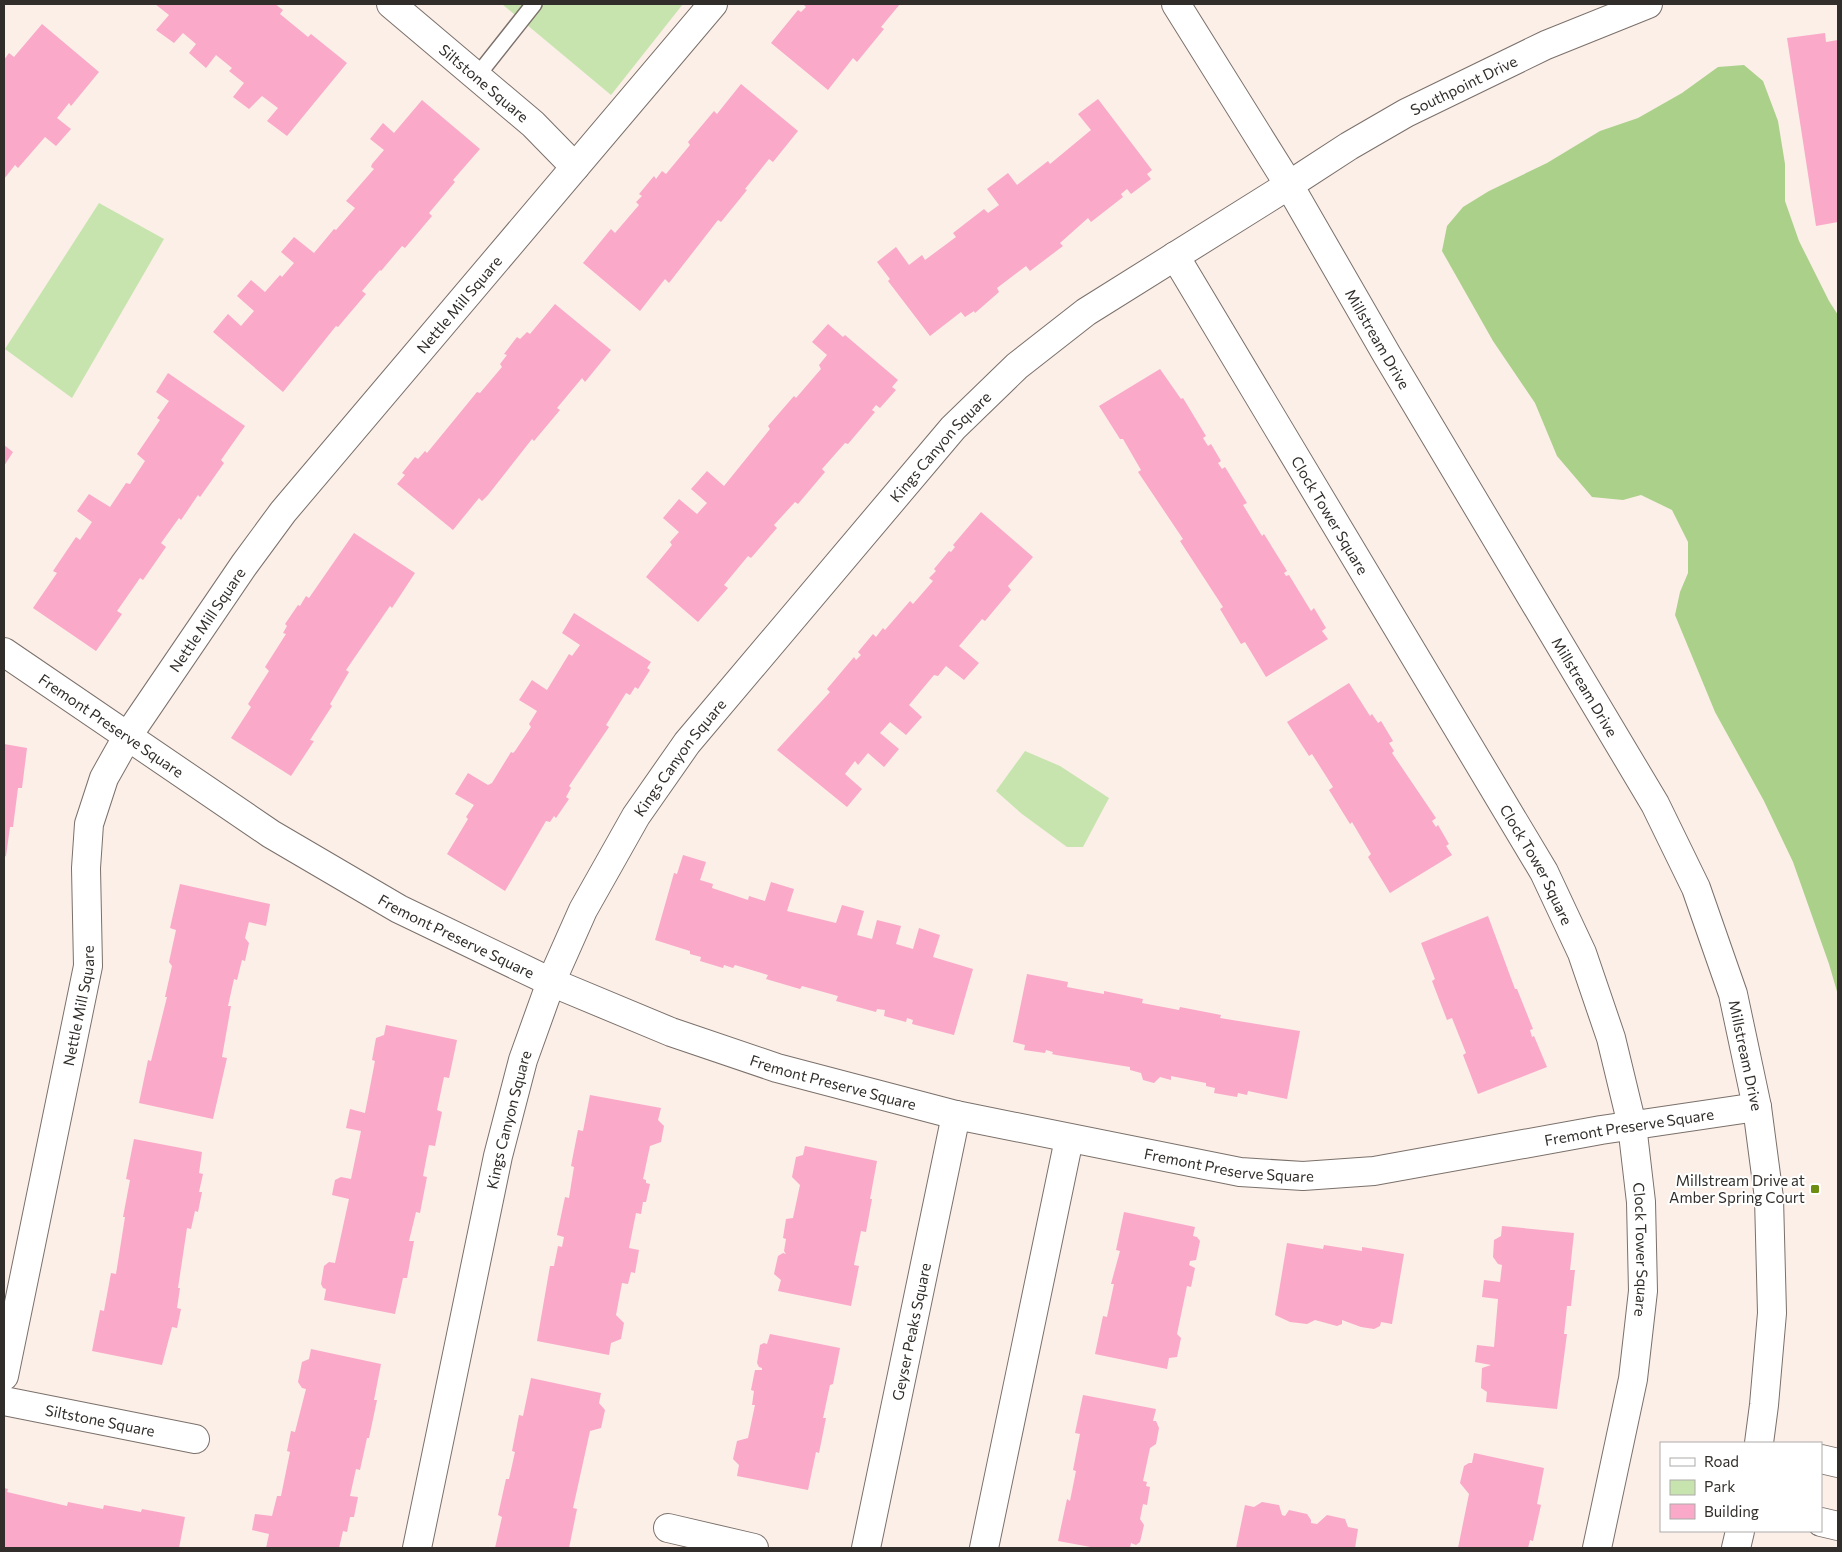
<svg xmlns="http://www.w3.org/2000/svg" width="1842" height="1552" font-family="Commissioner,sans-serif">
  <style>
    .green { fill: #c7e4ae }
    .forest { fill: #abd08a }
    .building { fill: #faa9c9 }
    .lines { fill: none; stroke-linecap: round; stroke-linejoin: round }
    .service-casing { stroke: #7b706a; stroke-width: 18 }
    .minor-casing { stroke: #7b706a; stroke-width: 30 }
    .tertiary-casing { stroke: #7b706a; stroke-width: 30 }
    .service { stroke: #fff; stroke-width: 15 }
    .minor { stroke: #fff; stroke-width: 28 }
    .tertiary { stroke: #fff; stroke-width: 28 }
    .poi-dot { fill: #6e8e13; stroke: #fff; stroke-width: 2 }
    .labels { text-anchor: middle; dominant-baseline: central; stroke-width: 4; stroke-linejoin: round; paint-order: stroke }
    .street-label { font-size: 15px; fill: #312d2a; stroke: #fff }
    .poi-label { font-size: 15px; fill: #312d2a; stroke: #fff; text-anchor: end }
  </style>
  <rect width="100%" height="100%" fill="#fbefe8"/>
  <g class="green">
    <polygon points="502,4 683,4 611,95"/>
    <polygon points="99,203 164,239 72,398 5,349"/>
    <polygon points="1025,751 1060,766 1109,798 1083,847 1067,847 1022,814 996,791"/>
  </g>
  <polygon class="forest" points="1744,65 1763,81 1778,121 1785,164 1785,201 1799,241 1829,301 1838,315 1838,995 1829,964 1793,862 1764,801 1715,712 1675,615 1680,592 1688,573 1688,542 1672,510 1641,495 1623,500 1592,497 1557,456 1535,403 1493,341 1442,251 1447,226 1463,207 1489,191 1547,163 1600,131 1638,118 1682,93 1718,67"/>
  <g class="building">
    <polygon points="155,4 275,4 283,10 280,14 308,37 311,34 347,63 287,136 267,121 278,108 262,96 249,109 233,97 244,83 229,71 232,68 216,55 206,68 189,53 196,44 183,33 174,43 156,30 169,15"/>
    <polygon points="806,4 900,4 881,27 884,29 857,62 853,58 828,90 771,43 798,10 801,12 806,7 804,5"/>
    <polygon points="42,24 99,72 71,106 69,103 57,118 71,129 56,146 45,137 18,168 15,165 4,179 4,60 9,53 14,57"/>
    <polygon points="1825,33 1826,42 1838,40 1838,222 1816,226 1787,38"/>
    <polygon points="741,84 798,131 773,162 769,159 745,189 747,190 721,222 718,220 669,283 665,279 640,311 583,263 611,229 615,233 639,205 636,202 642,196 639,194 654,176 656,179 662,171 666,174 690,145 688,142 714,111 717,114"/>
    <polygon points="1098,99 1152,170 1147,174 1151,179 1131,194 1127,189 1121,194 1123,197 1091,222 1088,218 1060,243 1063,246 1030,271 1026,266 997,288 999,292 975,313 974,311 965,317 961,312 930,336 888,281 890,279 877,262 896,247 909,265 922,255 925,260 956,237 953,233 984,209 988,213 999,205 987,189 1008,173 1017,185 1048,161 1050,164 1091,130 1078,114"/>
    <polygon points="422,100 480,149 453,180 455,182 429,213 432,216 405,248 402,246 381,271 380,270 362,291 366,294 338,327 336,326 283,392 213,332 228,314 241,326 254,311 237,296 251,280 265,292 280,275 282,277 294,263 281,252 294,237 314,253 334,229 336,230 355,208 346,201 374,169 371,167 372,164 384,150 370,139 383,123 394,133"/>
    <polygon points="555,304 611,350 585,382 582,378 557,408 560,410 534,441 532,439 488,495 482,501 479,498 453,530 397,484 405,475 402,473 415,457 418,459 425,451 427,453 477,392 480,393 502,367 500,364 507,355 504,354 517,337 520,339 527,332 530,334"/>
    <polygon points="828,324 843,337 845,335 898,380 892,387 896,390 880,408 876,405 872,410 875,412 848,444 845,443 822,469 825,472 798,504 795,502 774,525 777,528 751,558 748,556 724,585 728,588 698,622 646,577 672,545 670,542 679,532 663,518 679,499 697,514 707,503 691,489 707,471 724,486 770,429 768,426 794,396 796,398 821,369 819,365 827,355 812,342"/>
    <polygon points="1160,369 1181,399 1183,398 1206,436 1203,438 1208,446 1211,444 1221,461 1218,463 1222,469 1225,467 1247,503 1243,505 1262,536 1264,534 1287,571 1284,573 1286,576 1289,575 1311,611 1314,608 1326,628 1322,631 1328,639 1266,677 1245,642 1241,644 1220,609 1223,607 1180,541 1183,539 1138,472 1141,470 1123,439 1120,439 1099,406"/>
    <polygon points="168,373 245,426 221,460 224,463 200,497 198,495 181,520 179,518 161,543 166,547 143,580 140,578 117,611 122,614 96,651 33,608 57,573 53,571 76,537 80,540 92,522 77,511 89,494 110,507 126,483 130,484 145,461 137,454 160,420 157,418 169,401 156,392"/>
    <polygon points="4,445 13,452 4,466"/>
    <polygon points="981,512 1033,557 1008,586 1011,590 985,621 982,619 959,646 979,663 964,680 946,666 938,676 934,675 909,705 922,717 906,735 890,722 880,733 899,749 884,767 868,753 858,765 855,761 845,774 862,789 847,807 777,750 830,692 827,689 854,657 856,660 861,655 858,652 873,634 876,637 883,628 885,630 910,601 913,604 933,581 929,578 936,571 934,569 949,551 951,552 955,547 953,545"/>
    <polygon points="354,533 415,573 392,608 390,606 346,670 349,672 330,704 332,706 310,740 314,741 291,776 231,738 251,707 248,704 269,671 265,667 286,634 283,633 287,626 285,624 298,605 300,606 306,596 309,598"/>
    <polygon points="574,613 651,662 647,668 650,670 638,689 635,687 630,695 626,693 606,725 609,727 569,786 571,788 566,797 569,799 556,818 554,816 550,822 546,821 505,891 447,854 468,819 466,817 474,805 455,794 468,773 488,785 492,783 511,752 513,753 515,751 531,727 529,724 537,711 519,700 532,680 547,690 569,654 572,656 580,645 562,633"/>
    <polygon points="1349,683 1370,716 1372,714 1378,723 1381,721 1393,741 1389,743 1394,751 1392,753 1436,818 1432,821 1436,827 1438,825 1449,844 1446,846 1452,855 1390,893 1368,857 1371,854 1352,822 1350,824 1329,790 1333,787 1312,754 1309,756 1287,722"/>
    <polygon points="4,744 27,748 22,788 18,788 13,827 10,827 6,856 4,857"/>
    <polygon points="683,855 706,862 700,880 713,884 712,888 748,900 749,896 765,901 771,882 794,889 787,911 836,923 842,905 864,911 857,935 872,939 877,920 901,926 896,944 913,949 919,928 940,935 933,957 973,969 954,1035 912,1024 913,1020 907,1018 906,1022 884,1016 885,1010 877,1009 876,1012 836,1001 838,996 802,986 800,989 766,979 768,975 735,965 733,968 724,965 723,968 700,961 701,957 690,954 690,951 655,940 674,873 677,874"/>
    <polygon points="180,884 270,904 266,926 249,922 245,938 249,943 245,961 242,960 237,980 234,979 228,1006 231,1006 222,1057 227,1058 213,1119 139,1103 148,1060 151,1061 167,997 165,997 172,966 169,962 176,930 170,928"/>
    <polygon points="1488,916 1515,989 1517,989 1533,1029 1530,1030 1532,1037 1534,1036 1547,1067 1478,1094 1463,1055 1466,1053 1452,1018 1447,1020 1432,981 1435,979 1421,943"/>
    <polygon points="1027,974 1068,982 1067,987 1104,994 1104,991 1143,999 1142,1003 1179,1010 1180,1007 1221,1015 1220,1018 1300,1031 1287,1099 1248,1091 1247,1095 1238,1093 1237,1097 1214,1093 1215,1088 1206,1086 1206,1083 1171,1076 1171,1080 1160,1077 1154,1083 1143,1080 1141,1073 1130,1070 1130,1067 1056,1055 1052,1054 1053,1052 1046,1050 1045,1053 1024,1050 1025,1045 1013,1042"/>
    <polygon points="386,1025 457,1040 449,1078 444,1077 437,1110 442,1112 435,1146 429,1145 423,1176 427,1177 420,1213 416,1212 409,1241 414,1241 407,1278 403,1278 395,1314 324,1300 326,1289 323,1288 321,1284 324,1266 329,1262 335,1263 349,1199 332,1195 335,1180 341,1177 351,1179 361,1131 346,1128 350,1109 365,1113 375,1061 372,1060 376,1038 384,1035"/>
    <polygon points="590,1095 661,1108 658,1120 664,1126 661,1142 650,1146 643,1179 646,1180 646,1183 650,1184 646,1202 643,1202 641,1214 636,1213 629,1248 639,1250 635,1273 631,1272 628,1284 622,1283 616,1315 624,1323 621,1339 611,1343 609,1355 537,1341 550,1266 554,1266 558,1246 562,1247 564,1237 557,1235 565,1197 569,1198 574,1167 571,1166 578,1130 583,1131"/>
    <polygon points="134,1139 202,1152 199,1173 203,1174 199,1192 202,1192 198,1212 195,1211 191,1229 187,1228 178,1288 180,1288 177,1308 181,1309 177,1328 172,1327 162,1365 92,1351 100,1310 104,1311 111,1273 116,1274 125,1217 123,1217 130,1180 126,1179"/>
    <polygon points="805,1146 877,1161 870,1199 872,1199 866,1232 861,1231 854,1265 859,1266 851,1306 778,1291 781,1280 774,1274 778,1256 783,1253 786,1254 784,1251 786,1239 783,1238 786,1219 793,1218 800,1185 792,1177 796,1157 803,1155"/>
    <polygon points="1124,1212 1195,1227 1193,1236 1197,1237 1200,1241 1196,1260 1190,1261 1189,1265 1195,1268 1191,1287 1187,1286 1177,1334 1181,1338 1177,1357 1169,1358 1167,1369 1095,1354 1103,1316 1107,1317 1114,1284 1111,1284 1120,1251 1116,1250"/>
    <polygon points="1502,1226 1574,1233 1570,1270 1575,1270 1571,1306 1567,1306 1564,1334 1567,1334 1557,1409 1486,1402 1487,1392 1481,1388 1482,1368 1491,1365 1475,1362 1477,1345 1494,1347 1498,1299 1482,1297 1484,1280 1500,1282 1502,1265 1498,1264 1493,1257 1494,1240 1501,1236"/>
    <polygon points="1287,1243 1323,1249 1324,1245 1362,1251 1362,1247 1404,1254 1392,1324 1381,1322 1380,1326 1374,1329 1361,1327 1342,1320 1342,1324 1337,1326 1315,1320 1307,1324 1290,1322 1275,1315"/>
    <polygon points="770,1334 840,1348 833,1384 830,1385 823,1418 826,1418 819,1453 816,1452 808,1490 737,1476 739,1465 733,1459 737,1441 748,1438 755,1405 752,1405 754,1391 751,1390 755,1370 762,1370 762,1368 759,1367 757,1363 760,1345 764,1343 767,1344"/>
    <polygon points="311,1349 381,1364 374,1400 377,1400 369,1438 367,1438 360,1470 356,1469 350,1496 358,1497 354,1517 350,1517 347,1532 343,1531 339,1548 266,1548 269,1534 252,1530 255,1514 272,1516 277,1496 281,1496 290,1452 287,1451 291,1431 295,1432 306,1389 302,1388 298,1382 302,1362 309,1359"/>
    <polygon points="531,1378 601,1393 599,1403 605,1410 601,1428 590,1431 573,1508 577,1509 569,1548 495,1548 502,1517 498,1515 506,1479 509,1479 515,1452 512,1451 519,1415 523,1416"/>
    <polygon points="1083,1395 1156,1409 1153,1421 1156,1421 1159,1428 1156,1444 1150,1448 1143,1481 1147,1482 1146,1486 1150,1487 1147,1505 1143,1504 1140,1519 1144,1525 1140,1542 1136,1545 1131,1543 1130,1548 1096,1548 1058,1541 1067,1499 1070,1501 1076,1471 1073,1470 1080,1434 1075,1433"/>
    <polygon points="1474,1453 1544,1468 1537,1504 1541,1505 1533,1541 1530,1540 1528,1548 1458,1548 1469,1494 1460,1483 1464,1466 1469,1463 1472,1463"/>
    <polygon points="4,1488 8,1489 7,1492 67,1506 68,1502 103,1509 104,1505 141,1512 142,1509 185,1517 179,1548 4,1548"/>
    <polygon points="1262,1502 1279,1505 1282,1515 1285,1516 1289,1510 1307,1514 1311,1520 1311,1523 1317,1524 1327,1515 1345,1519 1348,1527 1358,1529 1355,1548 1236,1548 1245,1505 1254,1507"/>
  </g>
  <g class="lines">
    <defs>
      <polyline id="service" points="477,76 534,4"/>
      <g id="minor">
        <path id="s1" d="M391,4L533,124L575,167"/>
        <path id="s2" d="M1175,256L1544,872L1582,953L1611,1038L1632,1125L1641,1202L1643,1291L1633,1379L1597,1548"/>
        <path id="s3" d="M4,652L271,834L399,909L551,982L671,1032L777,1068L956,1115L1240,1172L1303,1176L1374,1171L1601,1130L1757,1107"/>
        <path id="s4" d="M4,1376L88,966L86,868L89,824L104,778L127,737L244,565L283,512L713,4"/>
        <path id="s5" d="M4,1401L195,1439"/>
        <polyline points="1821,1459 1838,1463"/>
        <polyline points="1821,1522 1838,1526"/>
        <polyline points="668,1528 754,1548"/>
        <path id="s6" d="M417,1548L498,1156L523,1060L551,982L583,910L636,816L687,743L953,428L1017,366L1086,312L1289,185L1349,146L1406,113L1546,45L1648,4"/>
        <path id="s7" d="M866,1548L956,1115"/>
        <polyline points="984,1548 1069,1139"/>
      </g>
      <g id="tertiary">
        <path id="s8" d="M1176,4L1289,185L1387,355L1655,804L1696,888L1733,994L1757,1107L1769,1198L1772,1313L1764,1405L1759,1443"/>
        <polyline points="1736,1548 1740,1531"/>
      </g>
    </defs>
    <use href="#service" class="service-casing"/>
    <use href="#minor" class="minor-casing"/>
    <use href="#tertiary" class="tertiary-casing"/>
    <use href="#service" class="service"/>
    <use href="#minor" class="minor"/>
    <use href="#tertiary" class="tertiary"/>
  </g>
  <rect class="poi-dot" x="1810" y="1184" width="10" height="10" rx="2.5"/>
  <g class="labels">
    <g class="street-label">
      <text stroke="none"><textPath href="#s1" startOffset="122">Siltstone Square</textPath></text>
      <text stroke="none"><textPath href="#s6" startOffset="1888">Southpoint Drive</textPath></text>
      <text stroke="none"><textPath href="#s4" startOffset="1202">Nettle Mill Square</textPath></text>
      <text stroke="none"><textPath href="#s8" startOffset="391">Millstream Drive</textPath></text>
      <text stroke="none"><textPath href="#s6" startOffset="1248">Kings Canyon Square</textPath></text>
      <text stroke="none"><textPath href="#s2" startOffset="302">Clock Tower Square</textPath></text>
      <text stroke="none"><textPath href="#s4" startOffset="798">Nettle Mill Square</textPath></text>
      <text stroke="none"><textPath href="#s8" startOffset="796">Millstream Drive</textPath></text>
      <text stroke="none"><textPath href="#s3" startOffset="130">Fremont Preserve Square</textPath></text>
      <text stroke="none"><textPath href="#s6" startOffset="842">Kings Canyon Square</textPath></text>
      <text stroke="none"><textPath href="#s2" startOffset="708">Clock Tower Square</textPath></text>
      <text stroke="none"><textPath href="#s3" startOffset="535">Fremont Preserve Square</textPath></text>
      <text stroke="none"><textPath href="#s4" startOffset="378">Nettle Mill Square</textPath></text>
      <text stroke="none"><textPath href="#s8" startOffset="1201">Millstream Drive</textPath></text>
      <text stroke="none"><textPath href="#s3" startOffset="940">Fremont Preserve Square</textPath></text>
      <text stroke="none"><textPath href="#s6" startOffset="438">Kings Canyon Square</textPath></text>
      <text stroke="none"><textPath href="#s3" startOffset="1750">Fremont Preserve Square</textPath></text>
      <text stroke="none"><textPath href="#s3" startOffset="1345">Fremont Preserve Square</textPath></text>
      <text stroke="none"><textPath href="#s2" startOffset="1112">Clock Tower Square</textPath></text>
      <text stroke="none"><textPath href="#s7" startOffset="221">Geyser Peaks Square</textPath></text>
      <text stroke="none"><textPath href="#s5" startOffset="98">Siltstone Square</textPath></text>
    </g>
    <g class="poi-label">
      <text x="1805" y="1180">Millstream Drive at<tspan x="1805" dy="17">Amber Spring Court</tspan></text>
    </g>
  </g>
  <rect width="1842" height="1552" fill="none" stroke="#312d2a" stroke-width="10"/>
  <rect x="1660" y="1442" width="162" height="90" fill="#ffffff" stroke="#adabaa"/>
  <rect x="1670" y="1458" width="25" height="8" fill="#ffffff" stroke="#adabaa"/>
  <text x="1704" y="1467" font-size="15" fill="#312d2a">Road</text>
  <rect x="1670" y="1480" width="25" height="15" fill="#c7e4ae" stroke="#adabaa"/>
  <text x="1704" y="1492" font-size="15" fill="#312d2a">Park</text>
  <rect x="1670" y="1504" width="25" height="15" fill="#faa9c9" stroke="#adabaa"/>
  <text x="1704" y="1517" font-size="15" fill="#312d2a">Building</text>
</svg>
